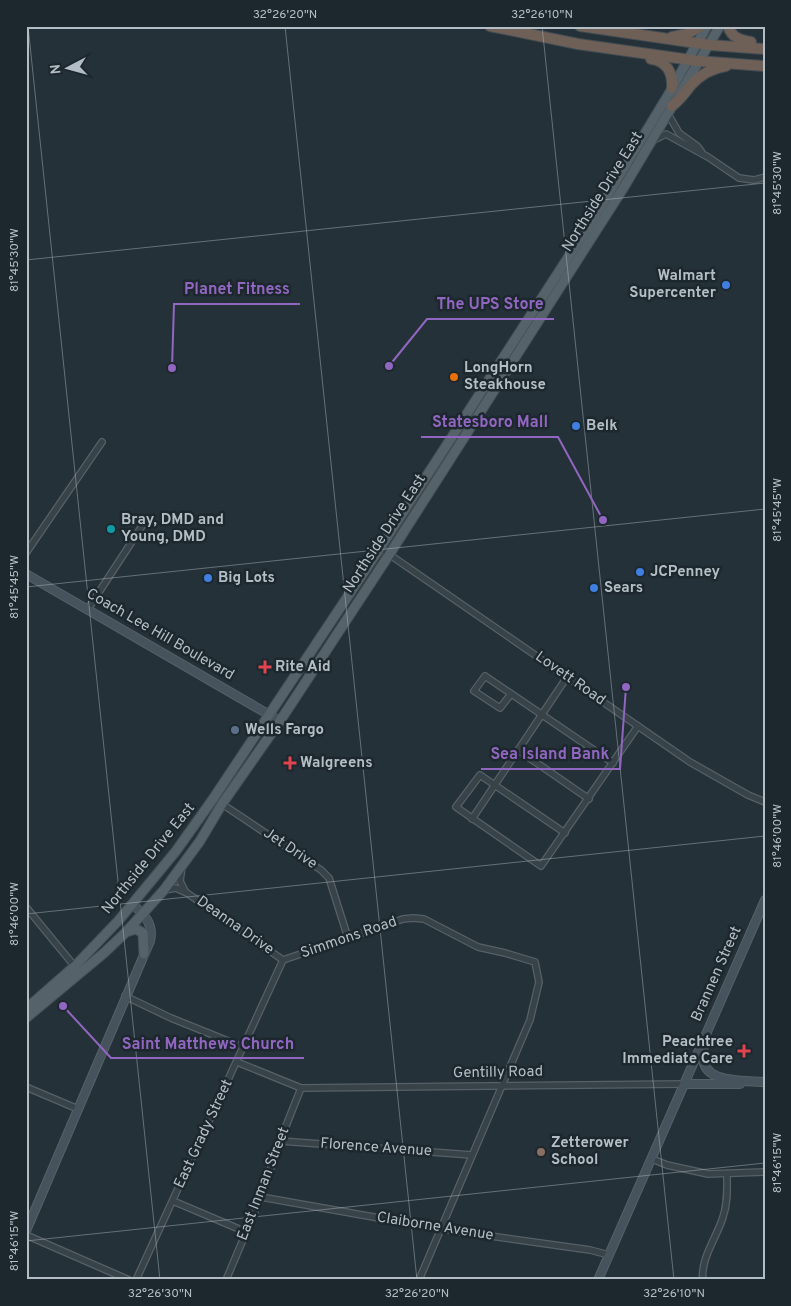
<svg xmlns="http://www.w3.org/2000/svg" width="791" height="1306" font-family="Overpass,sans-serif">
  <style>
    .lines { fill: none; stroke-linecap: round; stroke-linejoin: round }
    .street-casing { stroke: #566067; stroke-width: 8 }
    .secondary-casing { stroke: #566067; stroke-width: 10 }
    .primary-casing { stroke: #444e55; stroke-width: 11 }
    .highway-casing { stroke: #434d54; stroke-width: 12 }
    .street { stroke: #384249; stroke-width: 5.5 }
    .secondary { stroke: #47535c; stroke-width: 8 }
    .primary { stroke: #566269; stroke-width: 9 }
    .highway { stroke: #6e6056; stroke-width: 10 }
    .ticks { fill: none; stroke: #b3bdc5; stroke-width: 1; stroke-opacity: 0.45 }
    .shop-dot { fill: #3f7fe0; stroke: #1d272e; stroke-width: 2 }
    .food-dot { fill: #e8710a; stroke: #1d272e; stroke-width: 2 }
    .culture-dot { fill: #0f9aa8; stroke: #1d272e; stroke-width: 2 }
    .health-dot { fill: #e0444e; stroke: #1d272e; stroke-width: 2 }
    .service-dot { fill: #5c6f8a; stroke: #1d272e; stroke-width: 2 }
    .education-dot { fill: #8d6e63; stroke: #1d272e; stroke-width: 2 }
    .labels { text-anchor: middle; dominant-baseline: central; stroke-width: 5; stroke-linejoin: round; paint-order: stroke }
    .street-label { font-size: 15px; fill: #b3bdc5; stroke: #1d272e }
    .poi-label { font-size: 15px; font-weight: bold; fill: #b3bdc5; stroke: #1d272e; text-anchor: start }
    .leader { fill: none; stroke: #9166c1; stroke-width: 2 }
    .callout-dot { fill: #9166c1; stroke: #1d272e; stroke-width: 2 }
    .callout-label { font-size: 16px; text-anchor: middle; font-weight: bold; fill: #9166c1; stroke: #1d272e; stroke-width: 5; stroke-linejoin: round; paint-order: stroke }
    .neatline { fill: none; stroke: #b3bdc5; stroke-width: 2 }
    .ticks-label { font-size: 12px; text-anchor: middle; fill: #b3bdc5 }
  </style>
  <rect width="100%" height="100%" fill="#253138"/>
  <g class="lines">
    <defs>
      <g id="street">
        <polyline points="668,114 679,133 697,146 701,151"/>
        <polyline points="654,140 666,134 708,157 739,178 754,180 765,177"/>
        <polyline points="380,548 690,762 748,795 765,802"/>
        <polyline points="26,553 102,442"/>
        <polyline points="88,609 144,523"/>
        <polyline points="511,694 500,708 474,691 485,676 613,763"/>
        <polyline points="518,750 589,799"/>
        <polyline points="222,804 321,870 329,878 348,938"/>
        <polyline points="472,819 567,677"/>
        <polyline points="565,833 480,775 456,807 541,866 638,726"/>
        <polyline points="182,867 180,881 185,891"/>
        <polyline points="165,890 176,888 187,893 283,960"/>
        <polyline points="26,907 76,968"/>
        <polyline points="283,960 403,919 413,918 424,919 478,947 505,953 535,962 539,982 530,1020 419,1280"/>
        <polyline points="125,996 171,1018 243,1047"/>
        <polyline points="237,1062 301,1088 684,1084"/>
        <polyline points="26,1087 78,1109"/>
        <polyline points="280,1141 472,1155"/>
        <polyline points="652,1159 667,1165 708,1174 765,1172"/>
        <polyline points="261,1197 441,1229 590,1250 609,1255"/>
        <polyline points="173,1201 246,1232"/>
        <polyline points="26,1235 129,1280"/>
        <polyline points="136,1280 283,960"/>
        <polyline points="226,1280 261,1197 280,1141 301,1088"/>
        <path d="M703,1280C700,1259 717,1237 723,1217C728,1203 727,1188 727,1174"/>
      </g>
      <g id="secondary">
        <polyline points="26,574 280,721"/>
        <path d="M704,1046C695,1085 739,1080 765,1082"/>
        <polyline points="684,1084 740,1084"/>
        <path d="M26,1231L150,941C154,924 145,915 132,904"/>
        <polyline points="598,1280 765,900"/>
      </g>
      <g id="primary">
        <polyline points="126,932 136,929 143,933 144,954"/>
        <polyline points="26,1009 75,966 119,920 176,851 213,799 380,548 595,216 670,92 707,26"/>
        <polyline points="26,1018 104,953 126,932 164,890 200,841 222,804 280,721 389,555 624,187 720,26"/>
      </g>
      <g id="highway">
        <polyline points="490,26 578,44 698,61 765,66"/>
        <polyline points="580,26 710,45 765,49"/>
        <path d="M728,26C732,38 740,40 751,42"/>
        <polyline points="672,37 687,34 701,26"/>
        <path d="M651,59C667,61 673,73 672,88"/>
        <path d="M672,106C680,100 685,93 691,85C700,75 713,68 726,66"/>
      </g>
    </defs>
    <use href="#street" class="street-casing"/>
    <use href="#secondary" class="secondary-casing"/>
    <use href="#primary" class="primary-casing"/>
    <use href="#highway" class="highway-casing"/>
    <use href="#street" class="street"/>
    <use href="#secondary" class="secondary"/>
    <use href="#primary" class="primary"/>
    <use href="#highway" class="highway"/>
  </g>
  <path class="ticks" d="M28,26L160,1280M285,26L417,1280M542,26L674,1280M26,260L765,183M26,587L765,509M26,914L765,836M26,1241L765,1163"/>
  <g class="shop-dot">
    <circle cx="726" cy="285" r="5"/>
    <circle cx="576" cy="426" r="5"/>
    <circle cx="640" cy="572" r="5"/>
    <circle cx="208" cy="578" r="5"/>
    <circle cx="594" cy="588" r="5"/>
  </g>
  <circle class="food-dot" cx="454" cy="377" r="5"/>
  <circle class="culture-dot" cx="111" cy="529" r="5"/>
  <g class="health-dot">
    <path d="M262.5 659.5h5v5h5v5h-5v5h-5v-5h-5v-5h5z"/>
    <path d="M287.5 755.5h5v5h5v5h-5v5h-5v-5h-5v-5h5z"/>
    <path d="M741.5 1043.5h5v5h5v5h-5v5h-5v-5h-5v-5h5z"/>
  </g>
  <circle class="service-dot" cx="235" cy="730" r="5"/>
  <circle class="education-dot" cx="541" cy="1152" r="5"/>
  <g class="labels">
    <g class="street-label">
      <text transform="translate(603 192) rotate(-58)">Northside Drive East</text>
      <text transform="translate(385 534) rotate(-57)">Northside Drive East</text>
      <text transform="translate(160 635) rotate(30)">Coach Lee Hill Boulevard</text>
      <text transform="translate(570 679) rotate(35)">Lovett Road</text>
      <text transform="translate(290 849) rotate(34)">Jet Drive</text>
      <text transform="translate(149 859) rotate(-51)">Northside Drive East</text>
      <text transform="translate(235 926) rotate(35)">Deanna Drive</text>
      <text transform="translate(349 938) rotate(-19)">Simmons Road</text>
      <text transform="translate(717 974) rotate(-66)">Brannen Street</text>
      <text transform="translate(498 1073) rotate(-1)">Gentilly Road</text>
      <text transform="translate(204 1134) rotate(-65)">East Grady Street</text>
      <text transform="translate(376 1148) rotate(4)">Florence Avenue</text>
      <text transform="translate(264 1184) rotate(-69)">East Inman Street</text>
      <text transform="translate(435 1227) rotate(9)">Claiborne Avenue</text>
    </g>
    <g class="poi-label">
      <text x="716" y="276" text-anchor="end">Walmart<tspan x="716" dy="17">Supercenter</tspan></text>
      <text x="464" y="368">LongHorn<tspan x="464" dy="17">Steakhouse</tspan></text>
      <text x="586" y="426">Belk</text>
      <text x="121" y="520">Bray, DMD and<tspan x="121" dy="17">Young, DMD</tspan></text>
      <text x="650" y="572">JCPenney</text>
      <text x="218" y="578">Big Lots</text>
      <text x="604" y="588">Sears</text>
      <text x="275" y="667">Rite Aid</text>
      <text x="245" y="730">Wells Fargo</text>
      <text x="300" y="763">Walgreens</text>
      <text x="733" y="1042" text-anchor="end">Peachtree<tspan x="733" dy="17">Immediate Care</tspan></text>
      <text x="551" y="1143">Zetterower<tspan x="551" dy="17">School</tspan></text>
    </g>
  </g>
  <path class="leader" d="M172 368L174 304H300M389 366L427 319H554M603 520L558 437H421M626 687L620 769H481M63 1006L111 1058H304"/>
  <g class="callout-dot">
    <circle cx="172" cy="368" r="5"/>
    <circle cx="389" cy="366" r="5"/>
    <circle cx="603" cy="520" r="5"/>
    <circle cx="626" cy="687" r="5"/>
    <circle cx="63" cy="1006" r="5"/>
  </g>
  <g class="callout-label">
    <text x="237" y="294">Planet Fitness</text>
    <text x="490" y="309">The UPS Store</text>
    <text x="490" y="427">Statesboro Mall</text>
    <text x="550" y="759">Sea Island Bank</text>
    <text x="208" y="1049">Saint Matthews Church</text>
  </g>
  <rect width="791" height="1306" fill="none" stroke="#1d272e" stroke-width="55"/>
  <g transform="translate(68 68) rotate(264)" stroke="#1d272e" stroke-width="4" paint-order="stroke">
  <path d="M0-4L9 19L0 12L-9 19Z" fill="#b3bdc5"/>
  <text y="-8" font-size="14" font-weight="bold" text-anchor="middle" fill="#b3bdc5">N</text>
  </g>
  <rect x="28" y="28" width="736" height="1250" class="neatline"/>
  <g class="ticks-label">
    <text x="285" y="18">32°26'20"N</text>
    <text x="542" y="18">32°26'10"N</text>
    <text transform="translate(777 183) rotate(-90)" y="4">81°45'30"W</text>
    <text transform="translate(14 260) rotate(-90)" y="4">81°45'30"W</text>
    <text transform="translate(777 510) rotate(-90)" y="4">81°45'45"W</text>
    <text transform="translate(14 587) rotate(-90)" y="4">81°45'45"W</text>
    <text transform="translate(777 836) rotate(-90)" y="4">81°46'00"W</text>
    <text transform="translate(14 914) rotate(-90)" y="4">81°46'00"W</text>
    <text transform="translate(777 1163) rotate(-90)" y="4">81°46'15"W</text>
    <text transform="translate(14 1241) rotate(-90)" y="4">81°46'15"W</text>
    <text x="160" y="1297">32°26'30"N</text>
    <text x="417" y="1297">32°26'20"N</text>
    <text x="674" y="1297">32°26'10"N</text>
  </g>
</svg>
